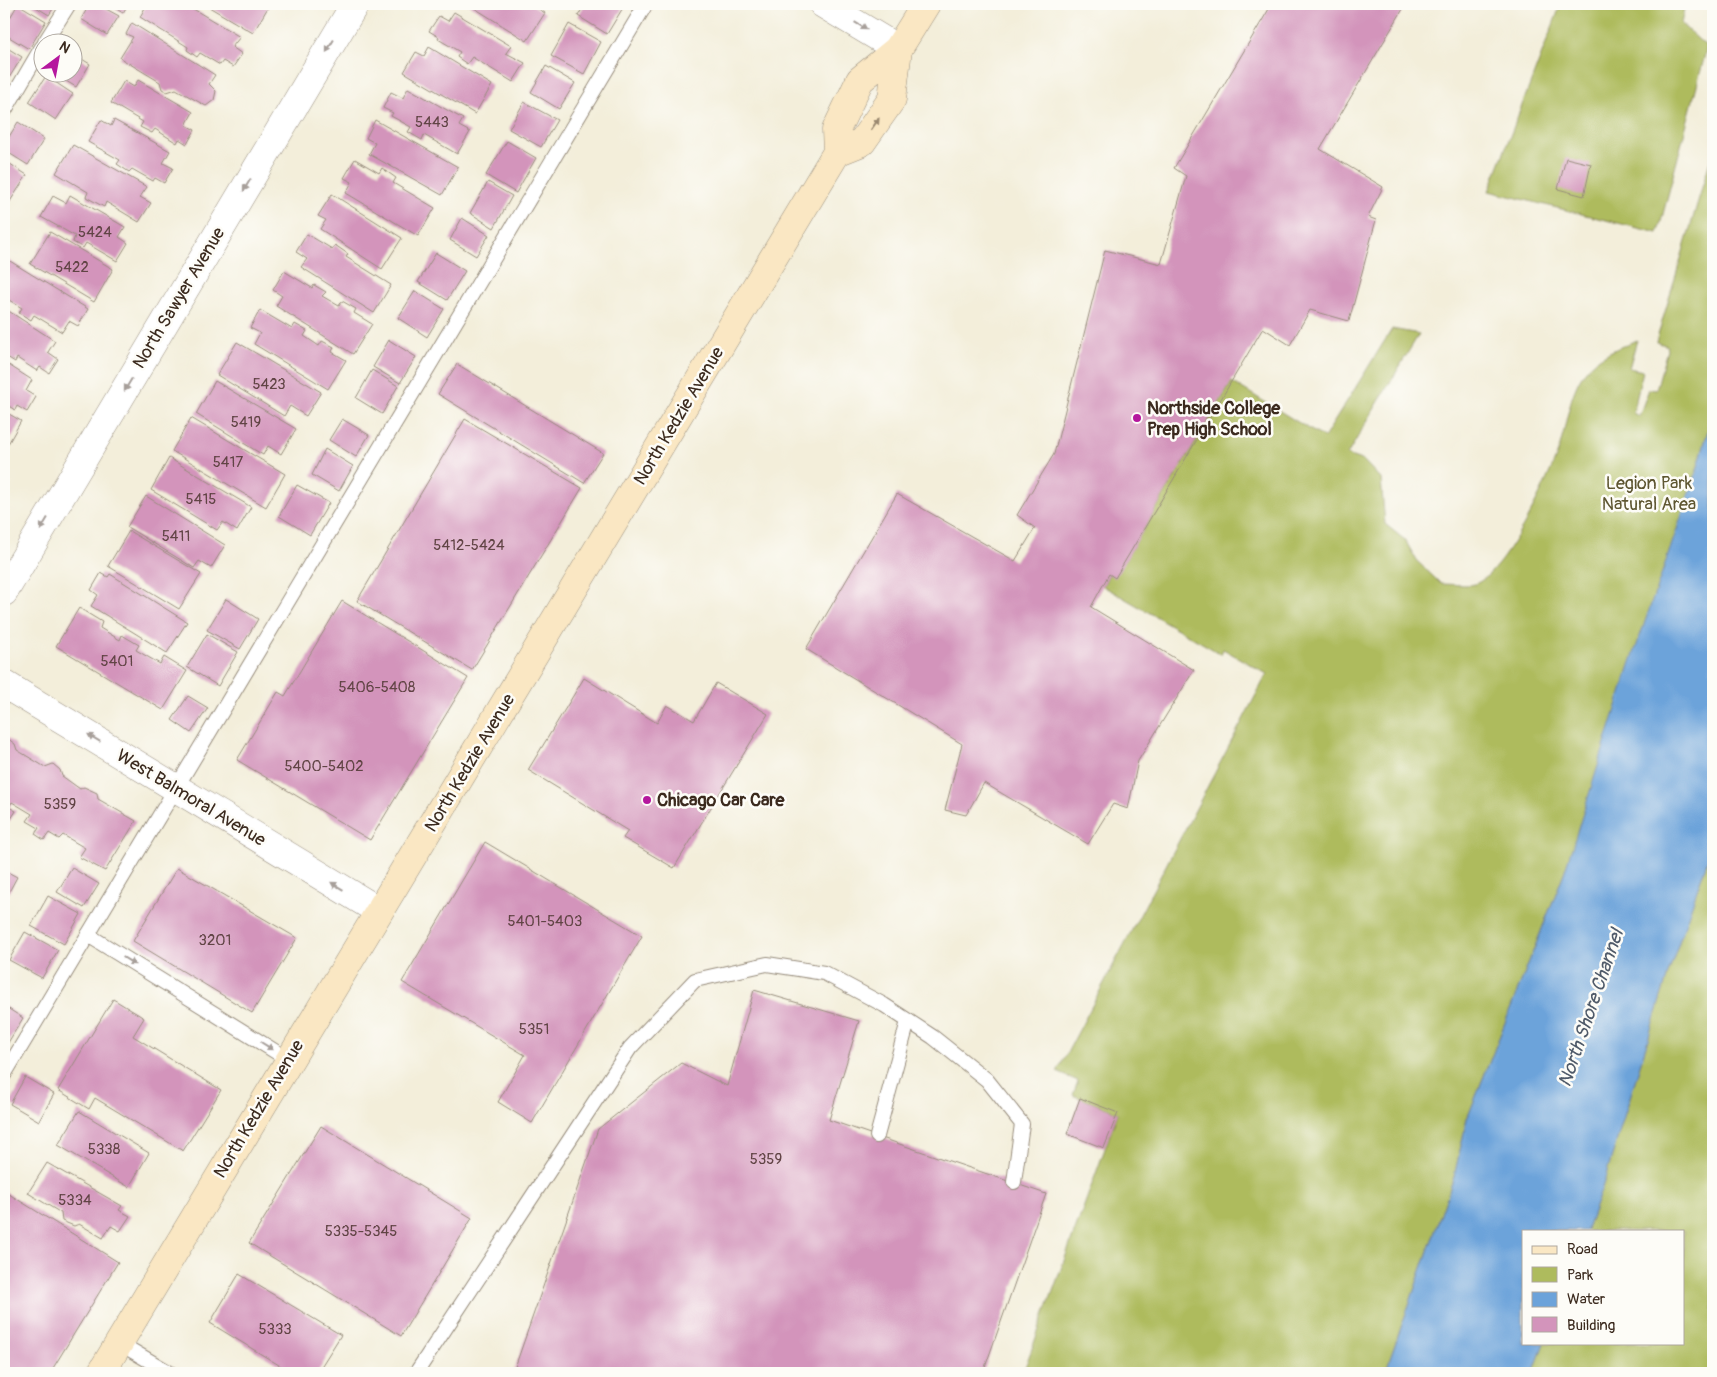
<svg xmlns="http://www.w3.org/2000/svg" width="1717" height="1377" font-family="Pangolin,sans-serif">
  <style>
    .green { fill: #aebb5d; stroke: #74723e }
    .water { fill: #6ca3da; stroke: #54667c }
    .building { fill: #d394bb }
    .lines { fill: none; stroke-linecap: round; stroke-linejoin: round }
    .service-casing { stroke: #978c7c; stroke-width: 16 }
    .minor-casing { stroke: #978c7c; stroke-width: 29 }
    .secondary-casing { stroke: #978c7c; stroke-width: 29 }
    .service { stroke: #fff; stroke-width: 14 }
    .minor { stroke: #fff; stroke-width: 28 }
    .secondary { stroke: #fae7c3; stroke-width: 28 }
    .oneway { fill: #a79f9a }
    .oneway2 { fill: #9a8870 }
    .poi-dot { fill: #b5179e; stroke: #fdfcf7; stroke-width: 2 }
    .labels { text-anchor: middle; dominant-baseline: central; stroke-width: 5; stroke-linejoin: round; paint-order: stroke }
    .number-label { font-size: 15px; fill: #614445 }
    .street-label { font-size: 18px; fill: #3b2a1e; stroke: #fdfcf7 }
    .poi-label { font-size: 18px; font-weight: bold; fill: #3b2a1e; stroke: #fdfcf7; text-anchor: start }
    .park-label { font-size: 18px; fill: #5e5631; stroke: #fdfcf7 }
    .water-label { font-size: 19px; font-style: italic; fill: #4f5a69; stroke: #fdfcf7 }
  </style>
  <rect width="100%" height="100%" fill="#fdfcf7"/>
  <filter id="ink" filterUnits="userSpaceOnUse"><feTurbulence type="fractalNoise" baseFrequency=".02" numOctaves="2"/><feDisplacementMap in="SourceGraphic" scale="10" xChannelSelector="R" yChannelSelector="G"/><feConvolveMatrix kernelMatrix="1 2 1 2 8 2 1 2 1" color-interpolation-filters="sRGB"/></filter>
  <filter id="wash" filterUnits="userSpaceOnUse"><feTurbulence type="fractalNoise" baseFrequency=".0096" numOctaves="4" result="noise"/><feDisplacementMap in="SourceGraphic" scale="20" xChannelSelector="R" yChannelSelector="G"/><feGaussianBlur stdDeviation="1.12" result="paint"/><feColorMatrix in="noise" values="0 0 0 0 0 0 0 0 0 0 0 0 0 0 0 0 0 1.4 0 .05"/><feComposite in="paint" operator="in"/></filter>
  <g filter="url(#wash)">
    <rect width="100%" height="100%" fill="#f3eeda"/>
    <g class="green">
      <polygon points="1561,4 1685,4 1681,24 1707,47 1658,233 1489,191"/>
      <path d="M1713,151V412L1696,474L1564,873L1467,1119L1454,1177L1385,1373H1023L1118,1113L1073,1095L1078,1081L1057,1072L1267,674L1223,649L1221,654L1103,586L1109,574L1115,577L1232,382L1324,438L1392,329L1419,334L1347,455L1364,461L1381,479L1385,524L1405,540L1417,561L1441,584C1449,584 1468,586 1475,584C1506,572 1550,477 1560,446C1567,422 1569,395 1583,374C1595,356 1618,348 1637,340L1629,368L1643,371L1633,413L1639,416L1649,389L1656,390L1668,346L1656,342Z"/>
      <polygon points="1713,844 1713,1373 1533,1373 1544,1343 1683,1343 1683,1231 1586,1231 1602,1188 1669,971"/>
    </g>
    <polygon class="water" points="1713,412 1713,844 1669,971 1602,1188 1586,1231 1523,1231 1523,1343 1544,1343 1533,1373 1385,1373 1454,1177 1467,1119 1564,873 1630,665 1696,474"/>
    <g id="blocks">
      <g class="building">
        <polygon points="18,4 46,21 29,49 4,34 4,28"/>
        <polygon points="31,4 56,4 49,15"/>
        <polygon points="90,4 97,4 119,16 107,35 81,19"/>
        <polygon points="108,4 128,4 123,13"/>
        <polygon points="147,4 156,8 159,4 185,4 240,37 232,47 242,54 233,67 223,61 220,65 200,53 197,57 187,50 188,47 140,17"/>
        <polygon points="204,4 270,4 253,33"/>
        <polygon points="468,4 531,4 545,13 527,41"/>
        <polygon points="585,4 619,4 624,6 607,34 578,16"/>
        <polygon points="1272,4 1406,4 1320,149 1383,187 1368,217 1376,220 1349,321 1310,310 1290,345 1263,328 1115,578 1109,574 1091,607 1194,670 1138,761 1128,809 1113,804 1088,844 984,783 966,815 945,810 962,744 806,649 897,494 1015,561 1035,528 1017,515 1054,454 1105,250 1161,264 1186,176 1174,168"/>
        <polygon points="454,12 511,46 506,53 525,63 513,82 472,57 467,64 457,57 460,52 438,39 439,37 429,31 439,16 448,21"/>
        <polygon points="132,23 215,75 209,84 216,91 214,100 206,106 176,89 167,92 162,89 160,82 120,58 133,37 126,34"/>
        <polygon points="569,24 601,42 584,74 551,56"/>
        <polygon points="4,46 22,57 4,86"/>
        <polygon points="429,47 492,85 475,114 404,72 416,52 424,56"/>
        <polygon points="72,53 90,64 76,87 51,72 72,72"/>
        <polygon points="546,66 575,83 559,109 531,92"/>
        <polygon points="46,76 73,94 56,120 29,102"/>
        <polygon points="138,80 193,112 186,125 195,130 187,144 179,139 177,143 155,129 152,133 140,127 143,122 111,103 124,81 134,87"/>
        <polygon points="408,88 463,119 459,126 470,132 457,154 424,135 422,140 408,132 411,127 391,116 393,113 383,108 391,92 403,98"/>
        <polygon points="524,102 557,120 541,147 509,129"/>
        <polygon points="101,120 111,126 114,120 170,151 163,163 173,168 164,183 155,178 153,181 132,169 129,172 117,164 120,160 88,142"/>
        <polygon points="375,120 458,167 442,195 369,154 375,143 366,138"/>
        <polygon points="18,122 44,139 28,165 4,150 4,145"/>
        <polygon points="507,141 536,158 516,193 486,175"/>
        <polygon points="73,145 147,187 140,197 151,203 139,222 106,202 104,207 86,197 88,192 56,173"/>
        <polygon points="1566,158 1591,164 1584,196 1558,189"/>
        <polygon points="355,159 379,173 382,168 396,178 393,183 435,208 418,236 346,193 352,182 344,178"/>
        <polygon points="4,160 27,175 9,203 4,199"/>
        <polygon points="488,182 512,196 494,228 470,213"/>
        <polygon points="332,194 402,238 382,269 320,229 326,220 318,216"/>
        <polygon points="70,195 125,227 119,237 128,243 117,261 86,243 83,248 73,242 75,236 41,217 53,196 66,203"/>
        <polygon points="462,218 489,235 476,256 450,240"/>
        <polygon points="50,232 113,269 94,302 30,264"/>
        <polygon points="307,234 332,249 335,245 348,254 346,257 391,285 374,313 301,267 307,259 296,252"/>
        <polygon points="436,253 465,271 447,300 418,282"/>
        <polygon points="5,258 88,309 78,326 69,321 62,332 34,315 31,320 19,313 22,308 4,297"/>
        <polygon points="284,271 312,288 314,285 326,292 322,296 339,306 342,301 356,309 354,313 372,324 353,354 276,306 282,296 273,290"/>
        <polygon points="415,291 444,309 427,337 398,318"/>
        <polygon points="4,308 55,341 48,352 58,359 49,373 40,367 37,371 17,358 15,362 4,355"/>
        <polygon points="260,310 292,329 295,324 307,331 304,336 319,346 322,341 334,347 332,352 346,360 328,389 254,344 260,333 250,328"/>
        <polygon points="389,340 416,357 400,383 373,367"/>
        <polygon points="237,342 321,392 306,416 290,406 284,416 217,375"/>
        <polygon points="4,362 32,380 26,391 36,397 27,412 17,406 15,410 4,403"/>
        <polygon points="457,364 603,453 584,483 438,394"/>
        <polygon points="372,370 398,386 382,414 356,398"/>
        <polygon points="215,381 296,429 281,454 268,446 263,455 196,414"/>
        <polygon points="4,411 21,421 4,451"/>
        <polygon points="191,418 285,474 266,507 172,451"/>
        <polygon points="342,419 369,435 356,457 329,440"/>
        <polygon points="465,419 582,488 472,670 357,601"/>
        <polygon points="325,449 353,466 339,491 312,475"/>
        <polygon points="169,458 251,507 237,531 223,522 217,530 151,490"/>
        <polygon points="297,485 329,503 310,535 279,516"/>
        <polygon points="146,496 225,545 211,568 199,561 194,568 127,527"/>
        <polygon points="129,531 201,574 179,609 108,566"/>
        <polygon points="101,573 108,577 110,574 187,622 167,653 91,606 98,595 91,590"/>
        <polygon points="226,599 258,619 240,649 207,630"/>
        <polygon points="342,601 468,678 370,840 237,760 278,692 285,696"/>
        <polygon points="79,608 102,622 100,628 120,640 122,635 139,645 136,650 160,664 164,657 187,671 163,710 56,646"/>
        <polygon points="207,634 238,652 218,686 187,667"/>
        <polygon points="584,678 657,723 667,705 694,721 716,683 768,714 674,868 623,838 628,831 528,770"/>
        <polygon points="188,696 208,708 191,733 172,720"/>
        <polygon points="7,738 15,744 17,750 45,767 53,764 60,770 62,776 80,789 84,787 97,793 98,799 136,821 105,871 79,857 85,848 63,835 59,839 49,833 44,840 35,834 39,828 27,821 32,814 12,802 9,807 16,811 9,822 4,819 4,739"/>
        <polygon points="485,842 642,936 532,1123 498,1102 525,1055 402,982"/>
        <polygon points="72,868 99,884 84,908 57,892"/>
        <polygon points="177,868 297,938 252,1013 133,941"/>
        <polygon points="4,870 17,877 4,901"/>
        <polygon points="48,896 81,914 64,944 31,926"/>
        <polygon points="25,932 58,950 42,978 9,960"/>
        <polygon points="754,990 859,1021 829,1120 1046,1194 983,1373 513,1373 598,1129 681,1063 727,1086"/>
        <polygon points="113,999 144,1018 133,1036 221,1090 183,1151 95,1098 89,1109 58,1090"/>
        <polygon points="4,1006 23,1018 6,1046 4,1045"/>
        <polygon points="25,1077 54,1094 39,1121 10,1104"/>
        <polygon points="1080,1098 1118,1113 1104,1148 1067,1134"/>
        <polygon points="79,1111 149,1153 129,1187 58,1145"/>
        <polygon points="321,1126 472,1218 401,1336 249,1243"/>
        <polygon points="47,1163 122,1206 119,1210 130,1216 120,1231 111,1226 103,1238 79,1224 74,1226 62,1221 61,1213 28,1193"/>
        <polygon points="4,1191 118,1262 50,1373 4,1373"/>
        <polygon points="239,1274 341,1335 317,1373 292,1373 210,1323"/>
      </g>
    </g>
  </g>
  <g filter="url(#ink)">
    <use href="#blocks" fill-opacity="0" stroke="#978c7c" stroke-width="1"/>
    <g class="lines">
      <defs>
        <g id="service">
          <polyline points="45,42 69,4"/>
          <polyline points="4,112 42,47"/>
          <polyline points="88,935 289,1060"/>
          <polyline points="4,1075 646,4"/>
          <polyline points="877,1136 908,1021"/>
          <polyline points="119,1343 170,1373"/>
          <polyline points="416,1373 630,1048 695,980 767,964 824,973 884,1005 933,1037 987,1080 1022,1124 1014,1182"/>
        </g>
        <g id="minor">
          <polyline points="823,4 898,49"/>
          <polyline points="4,592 355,4"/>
          <polyline points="4,684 379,911"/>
        </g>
        <g id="secondary">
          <polyline points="837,152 862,142 892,99 898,49"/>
          <polyline points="101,1373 837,152 836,130 860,80 898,49 926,4"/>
        </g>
      </defs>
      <use href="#service" class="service-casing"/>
      <use href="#minor" class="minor-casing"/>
      <use href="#secondary" class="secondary-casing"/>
      <use href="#service" class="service"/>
      <use href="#minor" class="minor"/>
      <use href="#secondary" class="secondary"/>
    </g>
    <defs><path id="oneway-solid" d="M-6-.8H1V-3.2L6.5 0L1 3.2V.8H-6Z" transform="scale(1.25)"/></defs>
    <g class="oneway">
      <use href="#oneway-solid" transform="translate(861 26) rotate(31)"/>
      <use href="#oneway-solid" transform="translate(330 46) rotate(121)"/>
      <use href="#oneway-solid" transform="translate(247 185) rotate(121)"/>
      <use href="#oneway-solid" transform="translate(128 385) rotate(121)"/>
      <use href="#oneway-solid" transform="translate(44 524) rotate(121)"/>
      <use href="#oneway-solid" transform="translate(94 738) rotate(-149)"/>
      <use href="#oneway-solid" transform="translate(337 886) rotate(-149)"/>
      <use href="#oneway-solid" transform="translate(129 961) rotate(32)"/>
      <use href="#oneway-solid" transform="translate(267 1046) rotate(32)"/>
    </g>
    <use class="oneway2" href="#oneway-solid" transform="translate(875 124) rotate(-55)"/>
  </g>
  <g class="poi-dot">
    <circle cx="1137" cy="418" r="5"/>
    <circle cx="647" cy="800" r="5"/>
  </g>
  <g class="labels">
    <g class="number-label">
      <text x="432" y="122">5443</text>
      <text x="95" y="232">5424</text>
      <text x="72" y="267">5422</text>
      <text x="269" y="384">5423</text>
      <text x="246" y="422">5419</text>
      <text x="228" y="462">5417</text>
      <text x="201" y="499">5415</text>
      <text x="176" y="536">5411</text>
      <text x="469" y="545">5412-5424</text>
      <text x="117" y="661">5401</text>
      <text x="377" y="687">5406-5408</text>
      <text x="324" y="766">5400-5402</text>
      <text x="60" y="804">5359</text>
      <text x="545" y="921">5401-5403</text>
      <text x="215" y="940">3201</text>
      <text x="534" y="1029">5351</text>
      <text x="104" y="1149">5338</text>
      <text x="766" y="1159">5359</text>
      <text x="75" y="1200">5334</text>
      <text x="361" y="1231">5335-5345</text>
      <text x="275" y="1329">5333</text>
    </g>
    <g class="street-label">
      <text transform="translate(179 298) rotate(-59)">North Sawyer Avenue</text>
      <text transform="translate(679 416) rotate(-59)">North Kedzie Avenue</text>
      <text transform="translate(470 763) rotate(-59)">North Kedzie Avenue</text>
      <text transform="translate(191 798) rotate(31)">West Balmoral Avenue</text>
      <text transform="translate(259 1109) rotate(-59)">North Kedzie Avenue</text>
    </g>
    <g class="poi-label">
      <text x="1147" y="408">Northside College<tspan x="1147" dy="21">Prep High School</tspan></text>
      <text x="657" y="800">Chicago Car Care</text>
    </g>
    <g class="park-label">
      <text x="1649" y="483">Legion Park<tspan x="1649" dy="21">Natural Area</tspan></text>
    </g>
    <g class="water-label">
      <text transform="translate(1591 1008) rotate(-71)">North Shore Channel</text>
    </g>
  </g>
  <rect width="1717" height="1377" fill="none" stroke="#fdfcf7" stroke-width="20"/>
  <rect x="1522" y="1230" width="162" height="115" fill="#fdfcf7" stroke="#afa8a0"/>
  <rect x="1532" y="1246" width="25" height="8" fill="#fae7c3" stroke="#afa8a0"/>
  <text x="1567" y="1254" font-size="15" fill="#3b2a1e">Road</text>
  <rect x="1532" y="1267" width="25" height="15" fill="#aebb5d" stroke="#afa8a0"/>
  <text x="1567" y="1280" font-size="15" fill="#3b2a1e">Park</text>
  <rect x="1532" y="1292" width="25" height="15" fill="#6ca3da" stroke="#afa8a0"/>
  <text x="1567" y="1304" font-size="15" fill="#3b2a1e">Water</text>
  <rect x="1532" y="1317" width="25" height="15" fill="#d394bb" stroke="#afa8a0"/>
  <text x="1567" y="1330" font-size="15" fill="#3b2a1e">Building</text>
  <g transform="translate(58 58) rotate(32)"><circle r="24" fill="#fdfcf7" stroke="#afa8a0"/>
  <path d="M0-4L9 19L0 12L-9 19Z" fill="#b5179e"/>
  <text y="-8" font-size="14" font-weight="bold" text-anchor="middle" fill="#3b2a1e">N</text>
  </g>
</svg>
